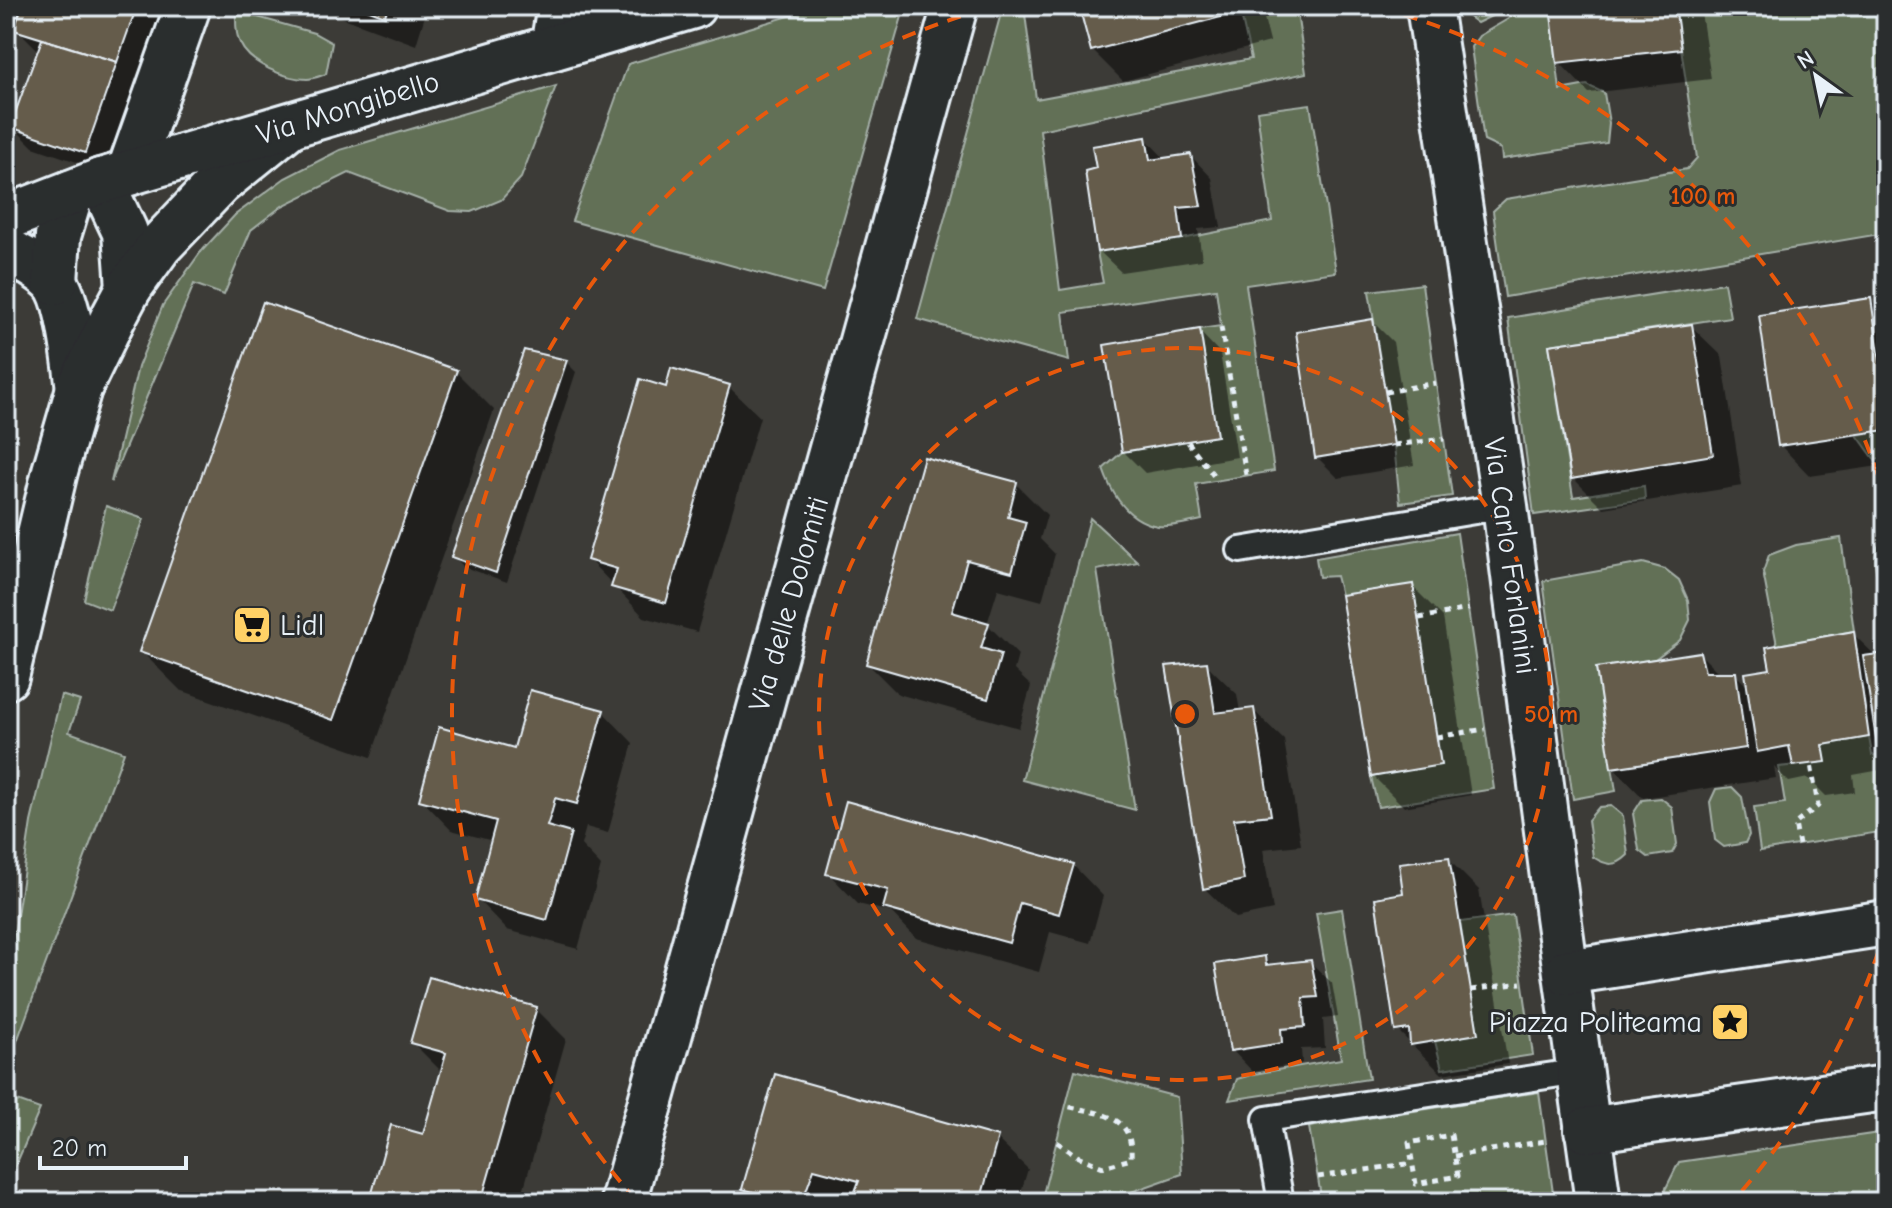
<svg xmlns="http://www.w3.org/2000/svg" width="1892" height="1208" font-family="'Comic Neue',sans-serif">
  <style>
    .green { fill: #626f57; stroke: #a5b0a8; stroke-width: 2 }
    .shadow { fill: #0007 }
    .building { fill: #655b4c; stroke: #e8f1f8; stroke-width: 2 }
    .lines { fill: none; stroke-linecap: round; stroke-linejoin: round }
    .service-casing { stroke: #e8f1f8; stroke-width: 30 }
    .minor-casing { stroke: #e8f1f8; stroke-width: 50 }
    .tertiary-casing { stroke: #e8f1f8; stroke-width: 50 }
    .path { stroke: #e8f1f8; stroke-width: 5; stroke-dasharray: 6 6; stroke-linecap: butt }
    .service { stroke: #2a2d2e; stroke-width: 24 }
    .minor { stroke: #2a2d2e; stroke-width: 44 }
    .tertiary { stroke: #2a2d2e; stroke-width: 44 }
    .ring { fill: none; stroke: #e8590c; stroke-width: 4; stroke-dasharray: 14 10 }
    .labels { text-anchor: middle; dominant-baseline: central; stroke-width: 6; stroke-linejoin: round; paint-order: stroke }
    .street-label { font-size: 30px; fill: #e8f1f8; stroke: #2a2d2e }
    .poi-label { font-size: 30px; fill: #e8f1f8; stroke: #2a2d2e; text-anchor: start }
    .centre { fill: #e8590c; stroke: #2a2d2e; stroke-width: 4 }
    .ring-label { font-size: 24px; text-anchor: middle; font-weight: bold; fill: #e8590c; stroke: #2a2d2e; stroke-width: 6; stroke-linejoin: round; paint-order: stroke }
  </style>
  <rect width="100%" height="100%" fill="#3c3b37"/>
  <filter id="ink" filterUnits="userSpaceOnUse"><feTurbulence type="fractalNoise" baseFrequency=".0125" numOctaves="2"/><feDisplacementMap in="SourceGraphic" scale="16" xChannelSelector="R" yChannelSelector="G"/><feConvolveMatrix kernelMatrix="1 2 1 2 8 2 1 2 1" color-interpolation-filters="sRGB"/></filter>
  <g filter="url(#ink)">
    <g class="green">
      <polygon points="823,6 905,6 823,291 572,221 628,64"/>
      <path d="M1003,6H1024L1036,99L1251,59L1239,6H1296L1306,73L1040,130L1060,290L1103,283L1097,252L1182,239L1272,221L1257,111L1310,104L1336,272L1246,285L1274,471L1196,484L1202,520C1191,522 1169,528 1158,526C1128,521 1112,495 1103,469L1122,452L1217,436L1200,329L1221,326L1216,289L1063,312L1069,361L917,319Z"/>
      <polygon points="1465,6 1505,6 1502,11 1477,23 1466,15"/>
      <polygon points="1522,6 1550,6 1560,90 1587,85 1604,93 1609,123 1607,143 1502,159 1501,149 1484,141 1471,47 1479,36 1508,19"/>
      <polygon points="1675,6 1886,6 1886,233 1505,297 1493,211 1506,199 1687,169 1697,158"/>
      <path d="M236,11L314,33L332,43L326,74C320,76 313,79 307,79C286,79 249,64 240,43C235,34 236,21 236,11Z"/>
      <polygon points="556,86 521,178 501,200 472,212 450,211 349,173 282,206 251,230 224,295 194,284 111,482 138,367 163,305 200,253 235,215 285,178 340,150"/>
      <polygon points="1724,283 1730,317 1549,345 1573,497 1644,486 1645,499 1534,515 1508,318"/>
      <polygon points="1422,284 1452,496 1400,503 1394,445 1369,291"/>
      <polygon points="1886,430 1886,458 1875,460 1857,435"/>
      <polygon points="106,506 144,519 110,610 84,600"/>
      <polygon points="1090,518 1138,562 1097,570 1135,810 1022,780"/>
      <polygon points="1457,533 1494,789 1378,807 1371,777 1441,764 1413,585 1341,595 1336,576 1319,577 1316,558"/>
      <path d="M1886,536V593C1874,576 1869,551 1886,536Z"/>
      <polygon points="1841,538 1854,631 1777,645 1763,572 1769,555 1796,545"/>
      <polygon points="1643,563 1665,569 1679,580 1688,600 1690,620 1680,640 1655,659 1596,668 1616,791 1573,799 1543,581"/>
      <polygon points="61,695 80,701 69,732 124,752 6,1071 10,962 31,822"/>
      <polygon points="1869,737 1872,755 1886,756 1886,831 1760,851 1754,807 1785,803 1779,767 1825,762 1823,745"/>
      <polygon points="1732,787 1742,797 1749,835 1745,843 1724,847 1715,840 1710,802 1716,789"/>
      <polygon points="1661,798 1672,807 1677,844 1672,853 1648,857 1639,850 1633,814 1642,800"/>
      <path d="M1611,806L1623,816L1628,855C1616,867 1607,866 1593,857L1588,820L1599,807Z"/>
      <polygon points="1342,909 1369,1079 1229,1100 1237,1079 1254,1074 1341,1059 1316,913"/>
      <polygon points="1513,915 1533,1055 1442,1069 1435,1041 1478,1034 1460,922"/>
      <polygon points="1075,1070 1177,1097 1182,1174 1103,1202 1041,1202"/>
      <polygon points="1539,1092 1553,1193 1495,1202 1322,1202 1309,1127"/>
      <polygon points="6,1097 40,1109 6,1188"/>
      <polygon points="1886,1132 1886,1202 1659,1202 1679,1162"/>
    </g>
    <g class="shadow">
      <polygon points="24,6 154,6 162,14 106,172 33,147 12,126 38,50 17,29"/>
      <polygon points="328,6 428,6 416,45 338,16"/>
      <polygon points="1082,6 1261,6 1270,42 1123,81 1092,50"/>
      <polygon points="1552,6 1700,6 1711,79 1589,93 1559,62"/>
      <polygon points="1146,139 1166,160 1191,156 1212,178 1221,227 1198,229 1202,260 1121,272 1099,251"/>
      <polygon points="1871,300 1886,316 1886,465 1810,476 1780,445"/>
      <polygon points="1372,321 1393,342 1414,465 1338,478 1317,457"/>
      <polygon points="1691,326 1722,356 1742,486 1603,508 1573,478"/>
      <polygon points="1199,331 1220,353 1237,457 1145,473 1124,452"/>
      <polygon points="566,362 576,372 507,582 464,567 453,556"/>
      <polygon points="456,372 494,410 371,757 180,690 142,652"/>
      <polygon points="729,387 760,417 697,632 644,617 589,560 667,389"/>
      <polygon points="1016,484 1047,515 1040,539 1055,554 1042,601 998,589 987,624 1018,655 1014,670 1031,686 1019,728 898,694 868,664"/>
      <polygon points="1412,586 1443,617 1471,795 1404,807 1373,776"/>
      <polygon points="1853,634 1876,656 1886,655 1886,769 1853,775 1855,792 1826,796 1808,778 1789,782 1774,767 1776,778 1643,798 1613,767 1700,654 1720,674 1735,674 1749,688 1772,671"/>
      <polygon points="1206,664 1237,694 1240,712 1253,710 1284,740 1301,845 1263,849 1273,910 1235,918 1204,888"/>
      <polygon points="603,712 633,743 608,833 586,827 581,845 601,866 578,949 507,930 477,899 493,841 451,830 421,799 515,751"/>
      <polygon points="1448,859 1479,890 1508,1064 1442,1074 1397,1030 1405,895"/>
      <polygon points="1073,865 1103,896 1090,943 1050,932 1039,972 916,938 891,912 858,904 828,873"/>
      <polygon points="1265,958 1273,967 1310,962 1332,983 1338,1017 1323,1019 1325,1048 1301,1049 1302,1063 1253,1072 1232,1050"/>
      <polygon points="536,1009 566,1039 520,1202 383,1202 374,1193 425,1136 443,1073 412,1042"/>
      <polygon points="776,1076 997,1139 1028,1169 1018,1202 853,1202 845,1198 843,1202 757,1202 744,1188"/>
    </g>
    <g class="building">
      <polygon points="22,6 137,6 117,62 14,30"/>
      <polygon points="359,6 388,6 385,16"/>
      <polygon points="1079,6 1239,6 1240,12 1091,51"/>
      <polygon points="1550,6 1675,6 1681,49 1557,63"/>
      <polygon points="42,39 117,62 85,153 10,127"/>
      <polygon points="1146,137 1150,160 1191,154 1201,206 1178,208 1182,239 1097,252 1085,171 1096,168 1092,146"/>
      <polygon points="1871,298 1886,403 1886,430 1778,446 1759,315"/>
      <polygon points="263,302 457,370 333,720 139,652"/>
      <polygon points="1373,319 1394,445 1315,458 1296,332"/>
      <polygon points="1692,324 1713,455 1571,479 1549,345"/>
      <polygon points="1200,329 1217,436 1122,452 1104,345"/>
      <polygon points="524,350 567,360 496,573 451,557"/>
      <polygon points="671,368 730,385 666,603 611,587 617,569 587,560 640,379 666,387"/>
      <polygon points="924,457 1017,482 1008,517 1026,522 1012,572 967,560 952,612 989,623 981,648 1001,654 988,699 866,664"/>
      <polygon points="1413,584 1441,765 1371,777 1341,595"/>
      <polygon points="1854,631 1869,737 1823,745 1826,762 1793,766 1789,746 1757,752 1745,673 1770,669 1766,647"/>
      <polygon points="1700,652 1705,672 1736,672 1746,748 1611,768 1596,668"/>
      <polygon points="1886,653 1886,756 1879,757 1863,656"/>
      <polygon points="1207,662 1215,713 1254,708 1271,815 1234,819 1244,880 1203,889 1166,666"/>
      <polygon points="530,690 604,710 577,804 555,798 552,811 547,826 571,833 547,920 475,900 496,821 419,800 439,727 514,748"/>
      <polygon points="846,801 1074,864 1059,914 1020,903 1009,943 883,908 888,890 826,874"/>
      <polygon points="1449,857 1478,1034 1410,1045 1409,1029 1395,1031 1375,898 1403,893 1399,863"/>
      <polygon points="1265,956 1266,965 1311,960 1318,997 1303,998 1305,1027 1281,1029 1282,1043 1230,1051 1215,964"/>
      <polygon points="429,977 537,1007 481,1202 402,1202 372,1193 391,1125 423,1134 446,1053 410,1043"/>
      <polygon points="775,1074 998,1137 980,1202 851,1202 859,1181 814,1169 802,1202 792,1202 742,1189"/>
    </g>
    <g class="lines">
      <defs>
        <g id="service">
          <polyline points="1240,550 1505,506"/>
          <polyline points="1281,1202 1266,1119 1580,1071"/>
        </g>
        <g id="minor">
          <polyline points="1429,6 1505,506 1558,916 1598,1202"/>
          <polyline points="553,47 560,6"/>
          <polyline points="129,173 188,6"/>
          <polyline points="101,181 125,232 129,288"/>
          <path d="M6,249C21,259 40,267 53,280C70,298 75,363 79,388"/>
          <polyline points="55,282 58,236 71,193"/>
          <polyline points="6,677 55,471 79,388 113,318 129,288 160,245 219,183 288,127"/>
          <polyline points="1567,972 1886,923"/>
          <polyline points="1587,1130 1886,1088"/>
          <polyline points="623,1202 955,6"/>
        </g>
        <polyline id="tertiary" points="6,218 101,181 693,6"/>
      </defs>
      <use href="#service" class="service-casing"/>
      <use href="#minor" class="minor-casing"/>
      <use href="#tertiary" class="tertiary-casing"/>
      <g class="path">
        <polyline points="1221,327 1246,475"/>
        <polyline points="1385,392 1436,383"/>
        <polyline points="1188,442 1217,480"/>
        <polyline points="1394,445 1444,439"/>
        <polyline points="1419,618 1469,609"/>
        <polyline points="1437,737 1485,729"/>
        <polyline points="1799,845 1795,824 1818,806 1811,764"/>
        <polyline points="1471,990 1521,983"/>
        <polygon points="1451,1135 1458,1176 1416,1184 1409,1143"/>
        <path d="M1057,1142L1077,1156L1103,1167L1131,1159C1134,1114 1101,1114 1066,1106"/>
        <polyline points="1455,1156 1545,1141"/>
        <polyline points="1318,1177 1413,1163"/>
      </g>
      <use href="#service" class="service"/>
      <use href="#minor" class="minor"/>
      <use href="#tertiary" class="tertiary"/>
    </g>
  </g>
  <g class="ring">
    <circle cx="1185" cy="714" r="366"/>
    <path d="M1886 928A733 733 0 0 1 1734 1200M636 1200A733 733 0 0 1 989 8M1381 8A733 733 0 0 1 1886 500"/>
  </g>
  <defs>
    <symbol id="supermarket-square" viewBox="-11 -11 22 22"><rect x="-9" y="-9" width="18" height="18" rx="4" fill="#ffd166" stroke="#2a2d2e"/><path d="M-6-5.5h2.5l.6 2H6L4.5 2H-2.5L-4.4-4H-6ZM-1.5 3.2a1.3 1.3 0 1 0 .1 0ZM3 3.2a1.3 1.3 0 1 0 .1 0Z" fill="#111"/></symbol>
    <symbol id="sight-square" viewBox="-11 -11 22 22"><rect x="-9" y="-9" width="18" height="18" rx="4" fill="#ffd166" stroke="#2a2d2e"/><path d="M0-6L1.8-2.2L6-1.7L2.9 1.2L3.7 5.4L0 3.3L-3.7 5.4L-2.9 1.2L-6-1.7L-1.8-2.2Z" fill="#111"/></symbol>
  </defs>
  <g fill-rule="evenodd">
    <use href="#supermarket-square" x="230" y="603" width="44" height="44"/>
    <use href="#sight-square" x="1708" y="1000" width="44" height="44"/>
  </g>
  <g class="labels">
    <g class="street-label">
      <text transform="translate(348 108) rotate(-17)">Via Mongibello</text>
      <text transform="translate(1510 556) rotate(82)">Via Carlo Forlanini</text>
      <text transform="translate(789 604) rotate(-74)">Via delle Dolomiti</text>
    </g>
    <g class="poi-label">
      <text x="280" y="625">Lidl</text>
      <text x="1702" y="1022" text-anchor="end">Piazza Politeama</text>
    </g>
  </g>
  <circle cx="1185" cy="714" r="12" class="centre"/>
  <g class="ring-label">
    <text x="1703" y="204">100 m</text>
    <text x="1551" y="722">50 m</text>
  </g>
  <rect width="1892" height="1208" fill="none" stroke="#2a2d2e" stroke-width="32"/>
  <rect x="16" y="16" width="1860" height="1176" fill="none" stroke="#e8f1f8" stroke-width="3" filter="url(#ink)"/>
  <g transform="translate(1816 76) rotate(327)" stroke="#2a2d2e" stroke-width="6" paint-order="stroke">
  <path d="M0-6L14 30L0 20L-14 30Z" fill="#e8f1f8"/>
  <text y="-12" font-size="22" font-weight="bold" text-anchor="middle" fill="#e8f1f8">N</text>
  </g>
  <path d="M40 1156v12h146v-12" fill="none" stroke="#e8f1f8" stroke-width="4"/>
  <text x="52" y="1156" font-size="24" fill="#e8f1f8" stroke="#2a2d2e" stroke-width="6" paint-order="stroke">20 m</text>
</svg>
